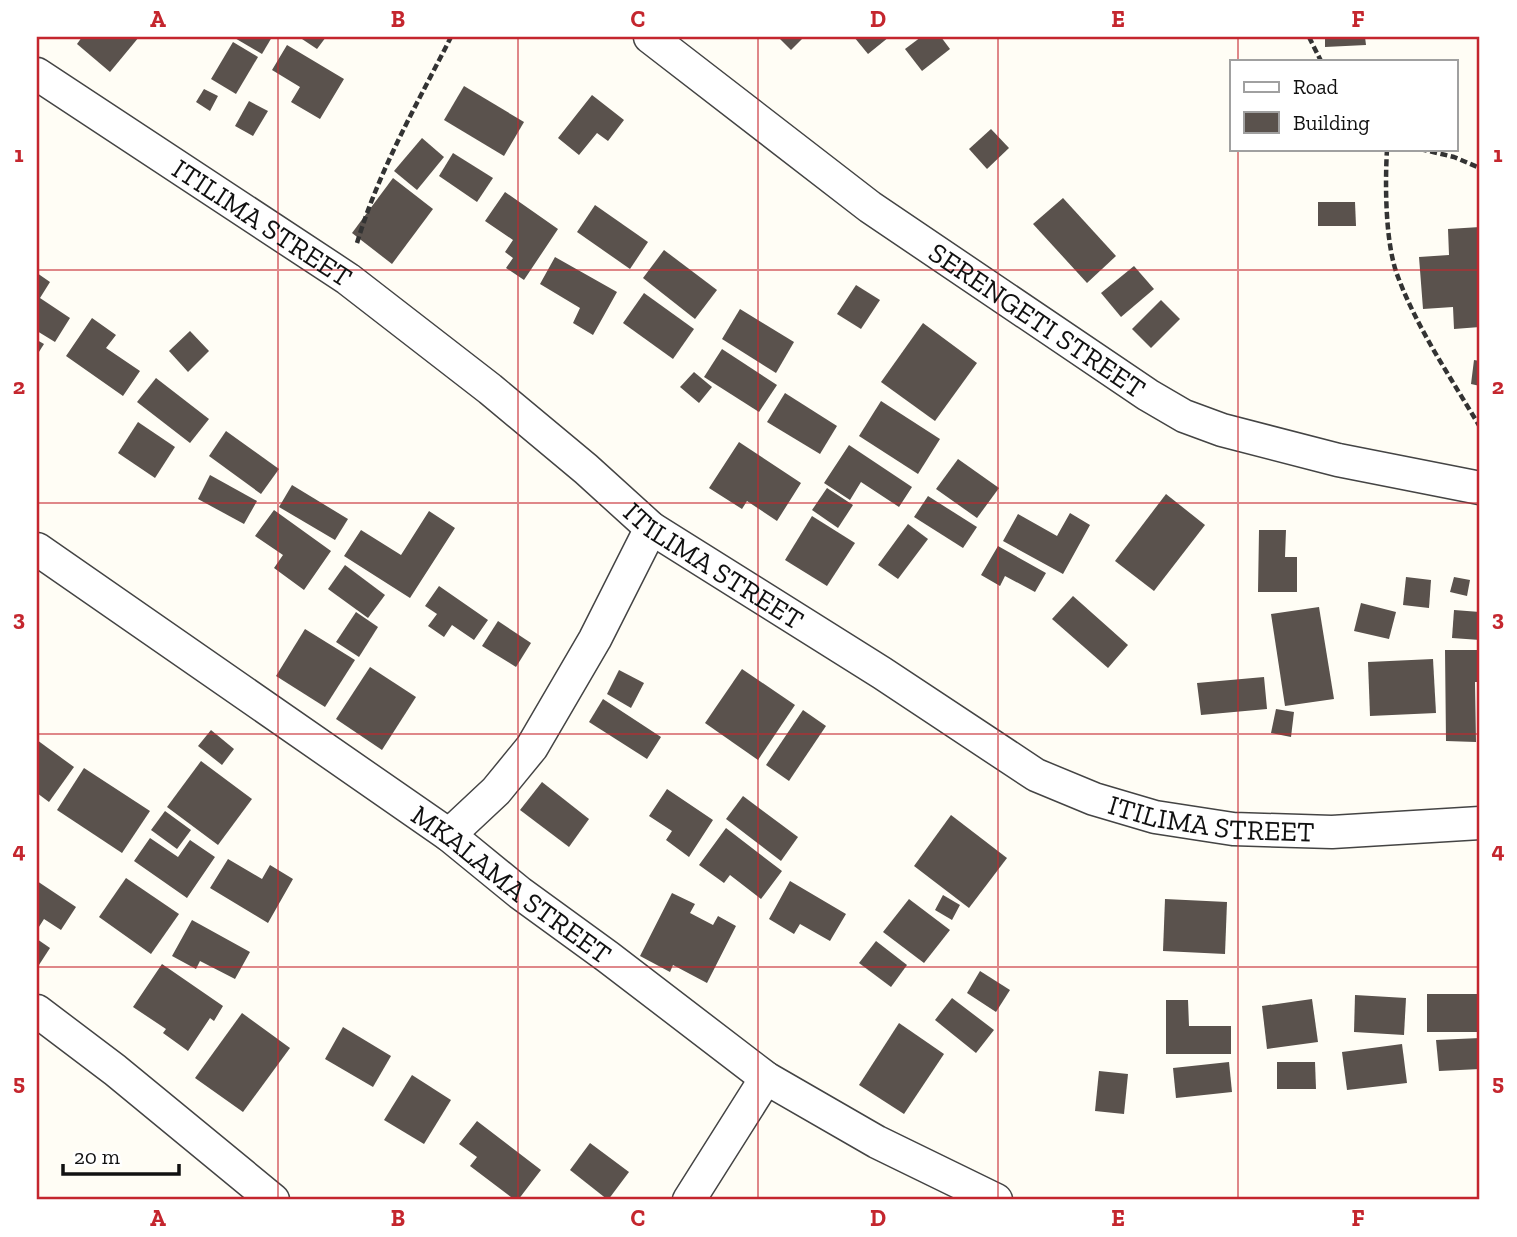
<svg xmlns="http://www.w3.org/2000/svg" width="1517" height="1237" font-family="'Zilla Slab',serif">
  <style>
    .building { fill: #5a524d }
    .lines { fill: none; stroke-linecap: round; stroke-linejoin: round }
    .minor-casing { stroke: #444; stroke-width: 35 }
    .path { stroke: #333; stroke-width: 4.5; stroke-dasharray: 7 3.5; stroke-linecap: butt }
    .minor { stroke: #fff; stroke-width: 32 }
    .grid { fill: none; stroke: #c4262e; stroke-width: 2; stroke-opacity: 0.55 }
    .labels { text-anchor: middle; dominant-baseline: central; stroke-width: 7; stroke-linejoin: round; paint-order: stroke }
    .street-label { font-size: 28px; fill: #111; stroke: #fff }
    .neatline { fill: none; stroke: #c4262e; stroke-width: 2.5 }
    .grid-label { font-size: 23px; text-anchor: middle; font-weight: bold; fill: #c4262e }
  </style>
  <rect width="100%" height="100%" fill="#fffdf5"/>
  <g class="building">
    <polygon points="82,37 139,37 110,72 77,44"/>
    <polygon points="233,37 272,37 262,54"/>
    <polygon points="299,37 326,37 317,49"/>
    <polygon points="778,37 804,37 791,50"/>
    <polygon points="854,37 889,37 868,54"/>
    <polygon points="921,37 941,37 950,49 922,71 905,49"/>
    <polygon points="1325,37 1365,37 1366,45 1325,47"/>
    <polygon points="233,42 258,57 236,94 211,79"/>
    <polygon points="287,45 344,79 320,119 291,102 300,87 272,70"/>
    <polygon points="464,86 524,122 504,156 444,120"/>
    <polygon points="204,89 218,96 210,111 196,102"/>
    <polygon points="592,95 624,120 608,141 597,133 579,155 558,138"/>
    <polygon points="249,101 268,111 253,136 235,126"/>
    <polygon points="991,129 1009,148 987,169 969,149"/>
    <polygon points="422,138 444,157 417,190 394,171"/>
    <polygon points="453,153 493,178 477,202 439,176"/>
    <polygon points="393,178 433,209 392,264 352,233"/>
    <polygon points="505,192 558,229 524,280 506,268 513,258 505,252 513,240 485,221"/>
    <polygon points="1063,198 1116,256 1087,283 1033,224"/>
    <polygon points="1318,202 1355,202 1356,226 1318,226"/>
    <polygon points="595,205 648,242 630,269 577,232"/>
    <polygon points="1480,227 1480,327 1454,329 1453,307 1423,309 1419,257 1449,255 1448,229"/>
    <polygon points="664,250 717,290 695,319 643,278"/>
    <polygon points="555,257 617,292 593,335 573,323 580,308 540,284"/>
    <polygon points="1134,266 1154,289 1121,317 1101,293"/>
    <polygon points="37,273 50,282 40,298 70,318 55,342 37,331"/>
    <polygon points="856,285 880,300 861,329 837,314"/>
    <polygon points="644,293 694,329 673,359 623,323"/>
    <polygon points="1161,300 1180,319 1151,348 1132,329"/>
    <polygon points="740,309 794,342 776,373 722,339"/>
    <polygon points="92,318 116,335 106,348 140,371 123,396 66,356"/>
    <polygon points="923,323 977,363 935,421 881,382"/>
    <polygon points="190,331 209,351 188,372 169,351"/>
    <polygon points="37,340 44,344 37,355"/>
    <polygon points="722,349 777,385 759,412 704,377"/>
    <polygon points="1474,360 1480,361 1480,386 1471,384"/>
    <polygon points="694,372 712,387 699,403 680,387"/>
    <polygon points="156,378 209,419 190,443 137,402"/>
    <polygon points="785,393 837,426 820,454 767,422"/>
    <polygon points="881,401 940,439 918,474 859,436"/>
    <polygon points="138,422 175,447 155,478 118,453"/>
    <polygon points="226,431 279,469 261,494 209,456"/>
    <polygon points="739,442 801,483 777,521 747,501 742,509 709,488"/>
    <polygon points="849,445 912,487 899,507 861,482 850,500 824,483"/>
    <polygon points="958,459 999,488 977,518 936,489"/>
    <polygon points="210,475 257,501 244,524 198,499"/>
    <polygon points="292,485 348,519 335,540 279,507"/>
    <polygon points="827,488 853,505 838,528 812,510"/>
    <polygon points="1166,494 1205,525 1154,591 1115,561"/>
    <polygon points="928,496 977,527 963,548 914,517"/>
    <polygon points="274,510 331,551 304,590 274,568 283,555 255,536"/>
    <polygon points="429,511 455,528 410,598 344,556 361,530 401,555"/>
    <polygon points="1070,513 1090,525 1063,574 1003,541 1018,514 1057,536"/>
    <polygon points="812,516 855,543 827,586 785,560"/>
    <polygon points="908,524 928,539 898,579 878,565"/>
    <polygon points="1259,530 1286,530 1285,557 1297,557 1297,592 1258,592"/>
    <polygon points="998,546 1046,573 1035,592 1005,576 1000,586 981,575"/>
    <polygon points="345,565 385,595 368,618 328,589"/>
    <polygon points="1406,577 1431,580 1429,608 1403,605"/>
    <polygon points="1454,577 1470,580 1467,596 1450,592"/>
    <polygon points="439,586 488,620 474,640 452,625 444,637 428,626 437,614 425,606"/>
    <polygon points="1073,596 1128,645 1108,668 1052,619"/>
    <polygon points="1361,603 1396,612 1389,639 1354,631"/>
    <polygon points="1319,607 1334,699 1285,706 1271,614"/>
    <polygon points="1454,610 1480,612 1480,640 1452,638"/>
    <polygon points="356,612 378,627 359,657 336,642"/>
    <polygon points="498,621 531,643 516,667 482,646"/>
    <polygon points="305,629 355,660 325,707 276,676"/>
    <polygon points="1445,650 1480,650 1480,682 1475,682 1476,742 1446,741"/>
    <polygon points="1433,659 1436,713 1370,716 1368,662"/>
    <polygon points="370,667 416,697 382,750 336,719"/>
    <polygon points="742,669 795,705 758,760 705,723"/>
    <polygon points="619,670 644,683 631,708 607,694"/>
    <polygon points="1264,677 1267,709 1201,715 1197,683"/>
    <polygon points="603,699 661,737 647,759 589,722"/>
    <polygon points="1276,709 1294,712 1291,737 1271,733"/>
    <polygon points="803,710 826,726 789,781 766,765"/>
    <polygon points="211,730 234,749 222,765 198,746"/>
    <polygon points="37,740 74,767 49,802 37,793"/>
    <polygon points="201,761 252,799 218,845 167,807"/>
    <polygon points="84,768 150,811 122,853 57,810"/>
    <polygon points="542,782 589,819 569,847 520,810"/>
    <polygon points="667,789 713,820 689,857 666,840 672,831 649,816"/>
    <polygon points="743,796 798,837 781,861 726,819"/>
    <polygon points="165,811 191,830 177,849 151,830"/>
    <polygon points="951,815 1007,858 969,908 914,866"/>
    <polygon points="726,828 782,871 761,899 730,875 724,883 699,865"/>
    <polygon points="150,838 178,857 190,840 215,857 187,898 134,861"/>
    <polygon points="228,859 262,879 270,865 293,879 268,923 210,888"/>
    <polygon points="126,878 179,914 151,954 99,917"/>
    <polygon points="37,881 76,907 61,930 44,919 37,930"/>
    <polygon points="790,881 846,914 830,941 800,924 794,934 769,919"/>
    <polygon points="672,893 695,904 690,913 713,925 718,916 736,926 707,983 673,965 670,972 640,956"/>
    <polygon points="943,895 960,905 952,920 935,910"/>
    <polygon points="909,899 950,930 924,963 883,932"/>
    <polygon points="1165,899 1227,902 1225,954 1163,951"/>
    <polygon points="192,920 250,952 235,979 200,961 196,969 172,956"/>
    <polygon points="37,939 50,948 37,968"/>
    <polygon points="876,941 907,965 891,987 859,963"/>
    <polygon points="162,964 223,1006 214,1021 210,1018 188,1051 163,1033 166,1029 133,1007"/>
    <polygon points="980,971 1010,990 996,1012 967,993"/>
    <rect x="1427" y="994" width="53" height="38"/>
    <polygon points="1355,995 1406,998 1404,1035 1354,1032"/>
    <polygon points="952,998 994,1030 976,1053 935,1020"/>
    <polygon points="1312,999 1318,1042 1267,1049 1262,1006"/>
    <polygon points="1166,1000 1188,1000 1189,1026 1231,1026 1231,1054 1166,1054"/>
    <polygon points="242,1013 290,1048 243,1112 195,1078"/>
    <polygon points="899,1023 944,1054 904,1114 859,1085"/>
    <polygon points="343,1027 391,1056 373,1087 325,1059"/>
    <polygon points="1480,1038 1480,1069 1439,1071 1436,1040"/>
    <polygon points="1402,1044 1407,1083 1347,1090 1342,1052"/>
    <polygon points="1229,1062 1232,1092 1176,1098 1173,1068"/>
    <polygon points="1277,1062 1315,1062 1316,1089 1277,1089"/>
    <polygon points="1099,1071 1128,1074 1124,1114 1095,1111"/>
    <polygon points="412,1075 451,1100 424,1144 384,1120"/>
    <polygon points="477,1121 541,1170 518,1200 515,1200 470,1166 477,1157 459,1144"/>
    <polygon points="590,1143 629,1172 608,1200 570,1170"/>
  </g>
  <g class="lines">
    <defs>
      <g id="minor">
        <path id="s1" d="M650,37L870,207L1148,395L1184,416L1222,430L1338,460L1480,488"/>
        <path id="s2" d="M37,74L348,279L490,389L586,469L651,528L882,673L1036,775L1094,799L1155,817L1233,829L1332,832L1480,823"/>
        <path id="s3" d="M37,549L449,835L520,893L608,957L766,1078L877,1142L996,1200"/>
        <polyline points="449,835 496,791 532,747 595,639 651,528"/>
        <polyline points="37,1011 115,1070 273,1200"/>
        <polyline points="689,1200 766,1078"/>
      </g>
    </defs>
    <use href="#minor" class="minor-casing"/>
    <g class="path">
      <polyline points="1309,37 1321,61"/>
      <path d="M1387,149C1385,184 1385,244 1398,277C1418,330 1451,378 1480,427"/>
      <polyline points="1420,149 1454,157 1480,168"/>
      <path d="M357,243C379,170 417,104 451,37"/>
    </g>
    <use href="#minor" class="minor"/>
  </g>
  <path class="grid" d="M278,37V1200M518,37V1200M758,37V1200M998,37V1200M1238,37V61M1238,149V1200M37,270H1480M37,503H1480M37,734H1480M37,967H1480"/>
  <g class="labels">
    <g class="street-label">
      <text stroke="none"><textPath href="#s2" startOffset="270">ITILIMA STREET</textPath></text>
      <text stroke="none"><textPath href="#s1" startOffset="480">SERENGETI STREET</textPath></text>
      <text stroke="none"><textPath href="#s2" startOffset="838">ITILIMA STREET</textPath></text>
      <text stroke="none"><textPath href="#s2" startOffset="1405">ITILIMA STREET</textPath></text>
      <text stroke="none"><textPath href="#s3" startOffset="581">MKALAMA STREET</textPath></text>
    </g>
  </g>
  <rect width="1517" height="1237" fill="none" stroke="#ffffff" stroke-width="77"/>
  <rect x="1230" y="60" width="228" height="91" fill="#ffffff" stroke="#a0a0a0" stroke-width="2"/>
  <rect x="1244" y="82" width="35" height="10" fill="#ffffff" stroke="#a0a0a0" stroke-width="2"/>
  <text x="1293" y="94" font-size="21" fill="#111111">Road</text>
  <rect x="1244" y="112" width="35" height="21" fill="#5a524d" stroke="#a0a0a0" stroke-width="2"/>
  <text x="1293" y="130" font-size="21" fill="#111111">Building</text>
  <path d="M63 1164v10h116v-10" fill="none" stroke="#111111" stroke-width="3.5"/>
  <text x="74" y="1164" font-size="21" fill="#111111" stroke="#ffffff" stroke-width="5" paint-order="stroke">20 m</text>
  <rect x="38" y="38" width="1440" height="1160" class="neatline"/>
  <g class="grid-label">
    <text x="158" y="27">A</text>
    <text x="398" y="27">B</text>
    <text x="638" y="27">C</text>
    <text x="878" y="27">D</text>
    <text x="1118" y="27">E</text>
    <text x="1358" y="27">F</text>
    <text x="19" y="162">1</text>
    <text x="1498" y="162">1</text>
    <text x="19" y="394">2</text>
    <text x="1498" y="394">2</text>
    <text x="19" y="626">3</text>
    <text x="1498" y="626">3</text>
    <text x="19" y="858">4</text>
    <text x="1498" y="858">4</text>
    <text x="19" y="1090">5</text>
    <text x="1498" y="1090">5</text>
    <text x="158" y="1226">A</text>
    <text x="398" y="1226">B</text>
    <text x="638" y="1226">C</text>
    <text x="878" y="1226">D</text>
    <text x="1118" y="1226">E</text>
    <text x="1358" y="1226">F</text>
  </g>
</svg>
